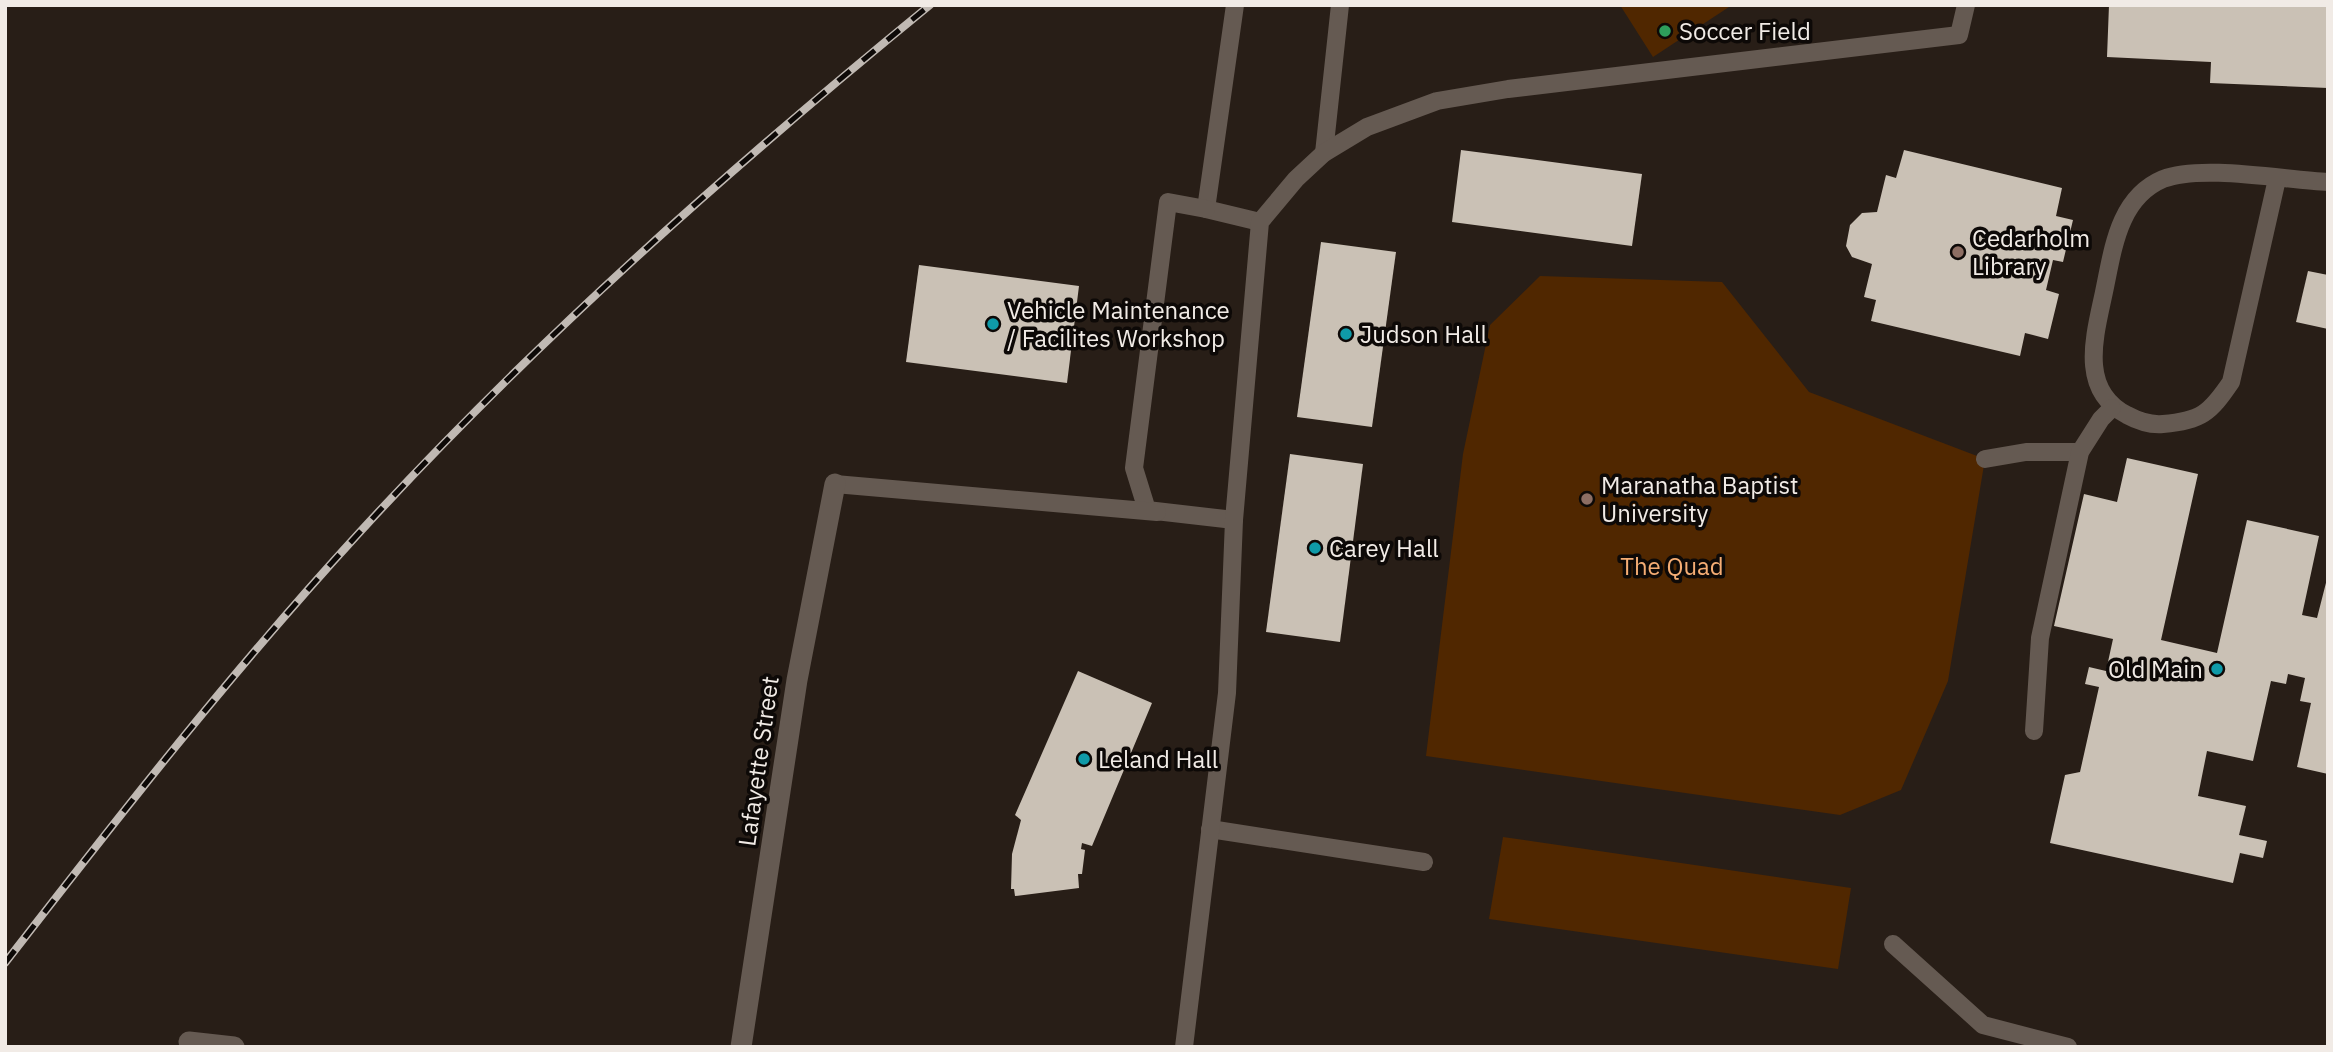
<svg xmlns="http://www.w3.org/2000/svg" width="2333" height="1052" font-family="'IBM Plex Sans',sans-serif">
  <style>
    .green { fill: #502700 }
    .building { fill: #cac1b5 }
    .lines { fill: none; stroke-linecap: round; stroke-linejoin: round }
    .lane { stroke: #655a52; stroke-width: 18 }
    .street { stroke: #655a52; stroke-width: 21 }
    .rail-casing { stroke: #c0b9b3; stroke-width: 8 }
    .rail { stroke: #0d0907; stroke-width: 5; stroke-dasharray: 16; stroke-linecap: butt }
    .leisure-dot { fill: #2e9e5b; stroke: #0d0907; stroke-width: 2.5 }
    .education-dot { fill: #8d6e63; stroke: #0d0907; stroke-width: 2.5 }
    .culture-dot { fill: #0f9aa8; stroke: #0d0907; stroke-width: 2.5 }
    .labels { text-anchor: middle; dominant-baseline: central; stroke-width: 7; stroke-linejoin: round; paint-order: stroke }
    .poi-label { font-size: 24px; fill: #f1ebe6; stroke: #0d0907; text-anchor: start }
    .park-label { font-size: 24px; fill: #f5ad74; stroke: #0d0907 }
    .street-label { font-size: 24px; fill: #f1ebe6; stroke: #0d0907 }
  </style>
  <rect width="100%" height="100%" fill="#281e17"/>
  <g class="green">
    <polygon points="1620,5 1732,5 1653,57"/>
    <polygon points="1540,276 1722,282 1809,392 1985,459 1948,681 1901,790 1840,815 1426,756 1463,454 1490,325"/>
    <polygon points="1503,837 1851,888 1838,969 1489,919"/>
  </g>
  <g class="building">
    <polygon points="2109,5 2328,5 2328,88 2210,83 2211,62 2107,57"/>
    <polygon points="1461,150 1642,174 1632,246 1452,222"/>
    <polygon points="1904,150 2062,188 2056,216 2073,220 2063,262 2053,260 2046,290 2059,294 2048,339 2025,333 2020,356 1871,321 1876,300 1864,297 1872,264 1852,257 1846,246 1850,225 1862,213 1877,212 1886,175 1896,178"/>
    <polygon points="1321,242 1396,252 1372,427 1297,417"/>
    <polygon points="919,265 1079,286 1067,383 906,362"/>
    <polygon points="2308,271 2328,275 2328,329 2296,322"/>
    <polygon points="1290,454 1363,464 1340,642 1266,632"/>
    <polygon points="2127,458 2198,474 2161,640 2217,653 2247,520 2319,536 2302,615 2317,618 2328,575 2328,774 2297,767 2311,703 2300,701 2305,678 2288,674 2286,684 2271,681 2253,761 2207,751 2198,796 2246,806 2239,835 2267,841 2263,858 2240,853 2233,883 2050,843 2065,775 2080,772 2099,687 2085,684 2089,667 2106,671 2113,639 2054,626 2084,494 2117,502"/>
    <polygon points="1078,671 1152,703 1092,846 1082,843 1081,849 1085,850 1082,874 1078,874 1079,888 1015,896 1014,889 1011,889 1012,854 1021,820 1015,815"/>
  </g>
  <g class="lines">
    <g class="lane">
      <polyline points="1235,5 1206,209 1260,222"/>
      <polyline points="1324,153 1340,5"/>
      <path d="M2277,179L2231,382C2210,413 2201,421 2163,424C2151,425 2138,421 2127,415C2078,390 2095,335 2104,292C2113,250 2118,198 2163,179C2201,164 2285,180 2328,182"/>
      <polyline points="1206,209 1168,202 1134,468 1147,510 1234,520"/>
      <polyline points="1985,459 2026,452 2080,452"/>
      <polyline points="835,484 1157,512"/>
      <polyline points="2034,731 2040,638 2080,452 2101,419 2112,408"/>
      <polyline points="1210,829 1424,862"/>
      <polyline points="1893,944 1983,1025 2068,1047"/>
      <polyline points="1184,1047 1227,693 1234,520 1260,222 1296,179 1324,153 1367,127 1437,101 1508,89 1959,35 1966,5"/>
    </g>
    <g class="street">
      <polyline points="189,1042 234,1047"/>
      <polyline points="741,1047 797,680 835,484"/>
    </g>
    <defs>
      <path id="rail" d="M5,963C119,816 233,670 359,533C534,342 729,169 930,5"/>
    </defs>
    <use href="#rail" class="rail-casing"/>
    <use href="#rail" class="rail"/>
  </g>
  <circle class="leisure-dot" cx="1665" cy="31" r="7"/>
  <g class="education-dot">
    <circle cx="1958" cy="252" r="7"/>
    <circle cx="1587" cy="499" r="7"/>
  </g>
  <g class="culture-dot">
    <circle cx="993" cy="324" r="7"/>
    <circle cx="1346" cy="334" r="7"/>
    <circle cx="1315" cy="548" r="7"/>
    <circle cx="2217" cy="669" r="7"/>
    <circle cx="1084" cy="759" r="7"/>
  </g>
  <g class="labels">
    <g class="poi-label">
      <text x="1679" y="31">Soccer Field</text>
      <text x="1972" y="238">Cedarholm<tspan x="1972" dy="28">Library</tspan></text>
      <text x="1007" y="310">Vehicle Maintenance<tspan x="1007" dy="28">/ Facilites Workshop</tspan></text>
      <text x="1360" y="334">Judson Hall</text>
      <text x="1601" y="485">Maranatha Baptist<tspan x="1601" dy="28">University</tspan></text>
      <text x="1329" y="548">Carey Hall</text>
      <text x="2203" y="669" text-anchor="end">Old Main</text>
      <text x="1098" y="759">Leland Hall</text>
    </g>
    <g class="park-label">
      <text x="1672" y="566">The Quad</text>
    </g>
    <g class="street-label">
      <text transform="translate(758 761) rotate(-82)">Lafayette Street</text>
    </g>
  </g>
  <rect width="2333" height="1052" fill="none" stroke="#f1ebe6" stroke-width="14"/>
</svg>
